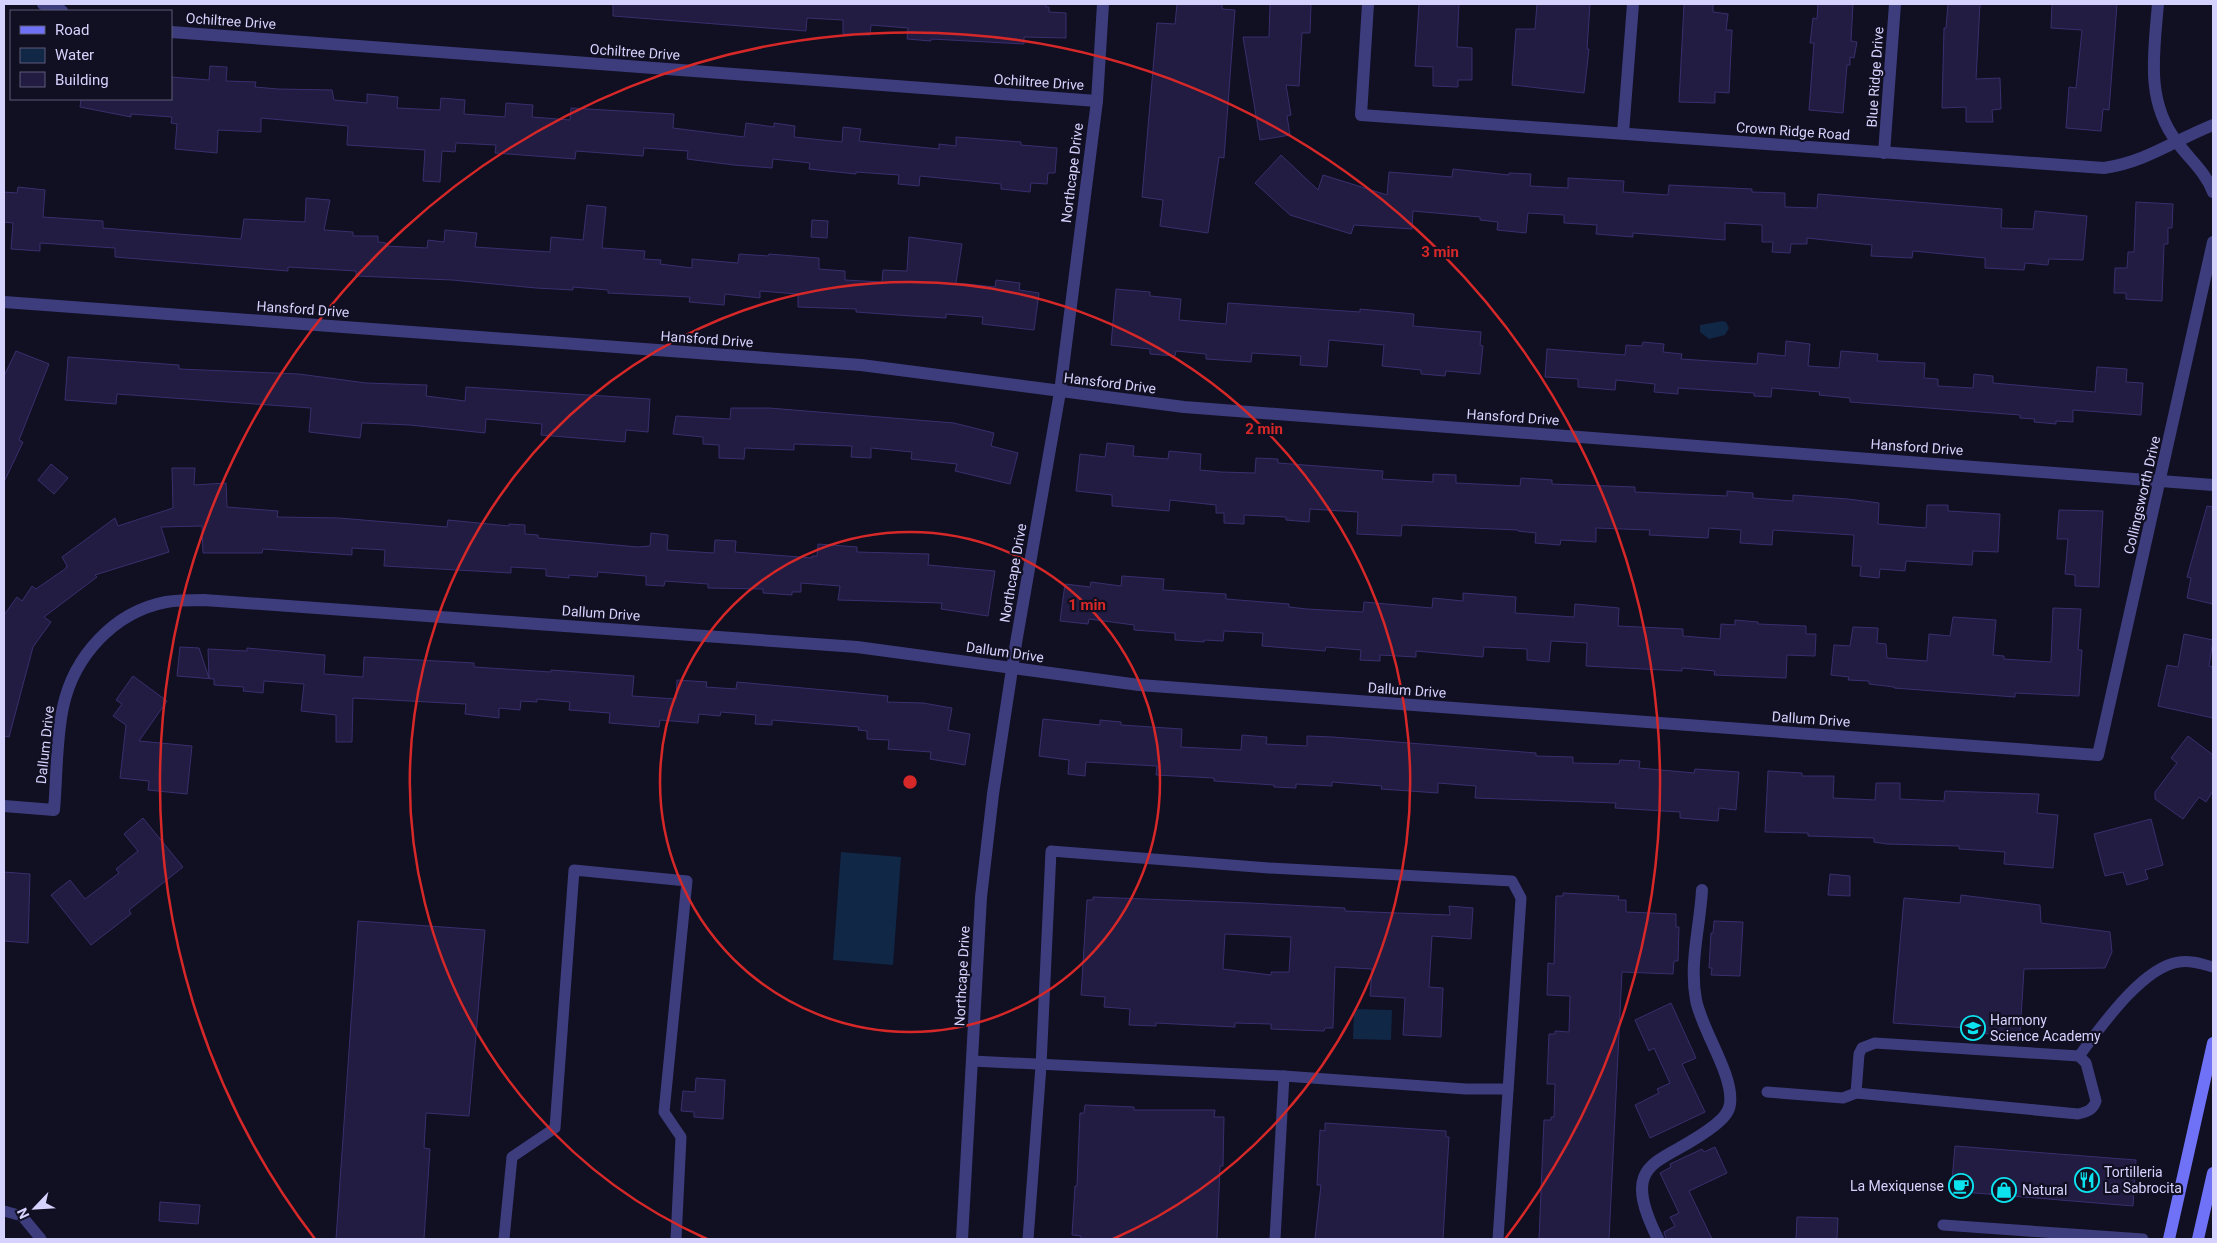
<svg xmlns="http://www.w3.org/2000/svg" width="2217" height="1243" font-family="Roboto,sans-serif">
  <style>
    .water { fill: #102745 }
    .building { fill: #221c42; stroke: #382f6d; fill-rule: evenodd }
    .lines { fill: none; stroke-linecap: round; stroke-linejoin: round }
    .lane { stroke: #3d3d7e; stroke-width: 11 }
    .street { stroke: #3d3d7e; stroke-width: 12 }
    .secondary { stroke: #6f72f7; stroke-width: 12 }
    .ring { fill: none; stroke: #d62828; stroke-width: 2.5 }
    .labels { text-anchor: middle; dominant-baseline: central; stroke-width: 4.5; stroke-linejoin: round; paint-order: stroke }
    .street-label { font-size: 14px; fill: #d5d2fd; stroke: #110f22 }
    .poi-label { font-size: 14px; fill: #d5d2fd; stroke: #110f22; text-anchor: start }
    .centre { fill: #d62828; stroke: #110f22; stroke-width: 2.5 }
    .ring-label { font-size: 15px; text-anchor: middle; font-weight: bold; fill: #d62828; stroke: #110f22; stroke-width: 4.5; stroke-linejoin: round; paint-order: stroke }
  </style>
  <rect width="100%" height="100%" fill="#110f22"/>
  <g class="water">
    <polygon points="1723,321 1726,322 1729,328 1725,335 1709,339 1700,332 1700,325"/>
    <polygon points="841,852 901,857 893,965 833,960"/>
    <polygon points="1354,1009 1392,1010 1391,1040 1353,1039"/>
  </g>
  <g class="building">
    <polygon points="613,4 1046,4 1046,7 1049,7 1049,12 1066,13 1066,38 1024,37 1024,44 931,39 931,41 907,39 908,28 871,25 870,35 843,34 843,20 807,18 806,31 613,16"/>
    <polygon points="1177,4 1222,4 1222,9 1235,10 1224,158 1219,157 1208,233 1160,226 1163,200 1142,197 1157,23 1175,24"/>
    <polygon points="1270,4 1311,4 1310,33 1302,33 1299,86 1286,85 1291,115 1287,116 1290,135 1260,140 1243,37 1269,37"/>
    <polygon points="1419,4 1459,4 1457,47 1472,48 1472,80 1458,80 1458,87 1433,86 1433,67 1415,66"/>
    <polygon points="1537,4 1590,4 1587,49 1589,49 1584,93 1512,85 1516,29 1535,29"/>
    <polygon points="1684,4 1713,4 1713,12 1728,14 1726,30 1732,30 1729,93 1715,92 1715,103 1679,102"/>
    <polygon points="1818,4 1853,4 1851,41 1857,42 1854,58 1850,57 1850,65 1847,65 1843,113 1809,110 1814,43 1810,43 1813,18 1817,19"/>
    <polygon points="1948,4 1980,4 1976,79 2000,78 2001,109 1992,110 1993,122 1966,122 1966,107 1942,108 1944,28 1946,28"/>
    <polygon points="2052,4 2117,4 2109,110 2103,109 2101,131 2066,128 2069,87 2076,88 2082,30 2051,28"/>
    <polygon points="210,66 227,67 226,81 256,82 255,87 278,89 332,90 334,100 367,103 367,94 398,97 397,108 440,110 441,98 465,100 464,114 505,117 506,103 533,105 532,117 570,120 571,108 674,114 673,128 744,137 746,123 774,127 774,123 795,126 794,137 842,142 843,127 861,129 859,141 939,149 939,144 956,146 956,137 1021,142 1021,145 1057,148 1055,173 1048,173 1047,184 1031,183 1030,192 1001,189 1001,184 920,176 919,186 898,184 899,175 856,172 856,174 809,169 810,163 773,159 772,168 734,165 687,159 688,151 644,148 643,156 576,151 575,159 495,153 496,145 456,143 455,152 442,151 440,182 423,181 425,150 347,145 348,126 261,118 261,132 218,130 217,153 175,149 177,124 171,123 172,117 131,114 131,117 80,107 81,99 171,99 171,77 209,80"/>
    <polygon points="1281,155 1318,190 1323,175 1387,195 1389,172 1452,177 1453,169 1509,175 1509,173 1531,174 1530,186 1568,188 1568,178 1624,181 1623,192 1668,195 1669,185 1752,189 1752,192 1785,193 1785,207 1817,208 1818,194 2002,209 2001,228 2033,229 2035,211 2087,216 2083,260 2049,259 2048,265 2025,263 2024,270 1985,268 1985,258 1913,251 1912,258 1871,256 1872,245 1807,238 1807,244 1791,244 1790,253 1772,252 1773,242 1762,242 1762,225 1725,223 1725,240 1633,233 1633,237 1596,234 1597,225 1564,223 1564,215 1528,213 1526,233 1497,230 1498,222 1480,220 1480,217 1413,211 1412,229 1354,225 1351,234 1290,215 1255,183"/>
    <polygon points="18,187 45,190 43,217 103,221 103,228 241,239 244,219 305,222 306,198 330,200 324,230 353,232 353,236 378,236 378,242 386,243 385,246 427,248 428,240 444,242 445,230 477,233 475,247 550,252 551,237 583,240 587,205 606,207 602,248 645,251 644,259 661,260 660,264 692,268 692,259 738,263 739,254 768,256 769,254 819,258 819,269 845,271 845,280 882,282 883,270 907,271 909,237 962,244 956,283 995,287 996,280 1020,283 1019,290 1039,293 1034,330 982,324 983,317 946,314 946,318 912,316 856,312 856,309 798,307 798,294 760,291 760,298 725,294 724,305 689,302 690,297 608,293 608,290 573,287 573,290 536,288 452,280 356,276 356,271 288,267 288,271 115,257 115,248 40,243 40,251 11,249 13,223 4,222 4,192 17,193"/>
    <polygon points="2136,202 2173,204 2172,228 2168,228 2168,244 2164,244 2162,301 2126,299 2126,293 2114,293 2115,268 2127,268 2128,252 2134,252"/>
    <polygon points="812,220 828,221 827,238 811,237"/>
    <polygon points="1116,289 1150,292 1150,296 1181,299 1179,320 1226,324 1228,303 1360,312 1360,309 1414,314 1413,326 1481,332 1480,345 1483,346 1480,374 1446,371 1445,376 1421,374 1421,370 1382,366 1384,345 1329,340 1327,367 1300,365 1301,356 1252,353 1251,362 1206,359 1206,354 1176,351 1175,356 1150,354 1150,349 1111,345"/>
    <polygon points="1786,341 1810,344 1808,366 1839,368 1841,351 1878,354 1877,361 1925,363 1924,378 1938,379 1938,386 1973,388 1974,374 1993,376 1993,383 2095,392 2097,367 2127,369 2126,382 2143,383 2141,415 2073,410 2073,422 2056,421 2056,424 2034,422 2035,419 2020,418 2020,415 1850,402 1850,398 1819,395 1820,392 1772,388 1771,397 1754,396 1754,393 1678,388 1678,394 1654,392 1655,384 1616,380 1615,390 1578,387 1578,379 1545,377 1547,349 1625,355 1626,345 1642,346 1643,342 1664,344 1663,352 1682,354 1681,359 1757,364 1758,353 1785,356"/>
    <polygon points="16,351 49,364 19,440 23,442 4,482 4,376"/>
    <polygon points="68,357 179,365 179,369 299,374 366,383 427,385 426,396 465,401 466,387 650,399 648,432 626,430 625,442 541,435 542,424 486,419 485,433 410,425 362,423 360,438 309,432 311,408 117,394 116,404 65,400"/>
    <polygon points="731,408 769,408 954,423 994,433 991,446 1018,453 1010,484 955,471 957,464 911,459 912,452 871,448 871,458 851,457 852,446 794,444 794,450 745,448 744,459 719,458 719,445 703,444 703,437 673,434 676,416 730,419"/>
    <polygon points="1107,443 1134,446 1133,456 1168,459 1169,451 1201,454 1200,470 1221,472 1255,473 1256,458 1278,459 1278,463 1383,471 1382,479 1433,482 1433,474 1456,475 1456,483 1520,486 1521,478 1552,480 1552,484 1635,487 1635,492 1727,496 1727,491 1753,493 1753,498 1793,501 1793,495 1848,499 1879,503 1878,524 1926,528 1927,505 1948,505 1948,511 2000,514 1998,552 1973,551 1972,565 1906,561 1905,571 1880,569 1879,578 1860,576 1861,566 1852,566 1854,535 1773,530 1772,545 1740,543 1741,530 1709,528 1708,538 1649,535 1650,530 1596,528 1596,542 1561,540 1560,545 1535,543 1536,533 1518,531 1518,530 1402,525 1401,536 1357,534 1358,512 1310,509 1309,522 1286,520 1286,517 1244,515 1244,524 1224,523 1224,513 1216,513 1216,505 1170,500 1169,511 1112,506 1112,495 1076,491 1080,454 1105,457"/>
    <polygon points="51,464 68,478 54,494 38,480"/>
    <polygon points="172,468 195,468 194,485 226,483 227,507 278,511 277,517 339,518 447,527 448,520 509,526 509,524 525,525 525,534 538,535 538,538 638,547 650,546 651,533 668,535 667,550 714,553 715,540 736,541 735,552 812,558 812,556 817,556 818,544 857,547 857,552 929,554 928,565 995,571 988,616 941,609 942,603 838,600 840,586 801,583 801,592 792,592 792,595 763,593 763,589 708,588 708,584 665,581 664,586 646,585 646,576 598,572 597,577 569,575 569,578 546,576 546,569 511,567 511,573 384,566 385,550 352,548 352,555 263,549 262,553 203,553 202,526 161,527 169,552 95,575 97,577 44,617 51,622 33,647 9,737 4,736 4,615 17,597 22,601 32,586 36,589 65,569 67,566 62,557 115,518 118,526 173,508"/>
    <polygon points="2207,506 2213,507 2213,604 2187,598 2191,578 2187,577"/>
    <polygon points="2059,510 2103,511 2099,587 2075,586 2075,575 2065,574 2068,539 2057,539"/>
    <polygon points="1122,576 1164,579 1163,590 1226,594 1226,599 1289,604 1289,607 1307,609 1363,612 1364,602 1432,608 1433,598 1463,601 1463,593 1516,597 1515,613 1574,617 1575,604 1619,608 1618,626 1683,629 1683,636 1720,639 1721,624 1735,625 1735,620 1758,622 1758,624 1806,626 1806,634 1816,634 1815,656 1787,655 1786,678 1714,675 1715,671 1682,668 1682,671 1586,666 1587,643 1551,641 1549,662 1527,660 1527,649 1484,647 1483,657 1416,651 1416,657 1380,655 1380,661 1360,660 1361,650 1326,647 1325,651 1262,646 1263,633 1224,631 1223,641 1204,640 1204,642 1175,640 1175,633 1134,630 1134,625 1089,619 1088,624 1060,621 1065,584 1090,587 1091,582 1121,586"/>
    <polygon points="2053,608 2081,609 2078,650 2082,650 2079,696 2015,693 2015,697 1894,688 1894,687 1869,684 1869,681 1848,680 1849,677 1831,675 1834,645 1850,646 1853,627 1878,628 1877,643 1886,644 1887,658 1927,661 1929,634 1950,636 1953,617 1996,620 1993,655 2004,656 2004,659 2051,662"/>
    <polygon points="2184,634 2213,640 2209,666 2213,667 2213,718 2158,706 2167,665 2178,667"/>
    <polygon points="180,647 199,648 209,678 208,649 247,651 247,648 325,655 324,674 363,677 364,657 474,663 474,667 551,672 551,670 634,676 632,696 676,699 677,680 707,682 706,687 736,689 737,682 847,692 888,696 887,702 923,703 952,708 948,730 970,734 965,765 930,759 931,752 888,749 889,740 867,739 867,731 858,730 859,727 772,720 772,725 755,724 756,715 721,712 720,716 699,714 698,723 660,720 659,727 609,723 610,713 569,710 570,702 537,699 537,702 521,701 520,710 499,708 499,718 465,714 466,704 353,698 352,742 336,742 336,715 301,711 304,684 264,681 263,693 243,691 244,687 214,685 214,679 177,676"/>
    <polygon points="133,676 167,701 139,741 192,746 187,794 148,790 149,781 120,778 126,725 113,716 122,704 116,700"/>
    <polygon points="1043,719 1100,725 1100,720 1121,722 1121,725 1182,729 1181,747 1241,750 1242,735 1267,737 1266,744 1307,746 1307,736 1333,737 1536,753 1536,756 1573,757 1573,763 1619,764 1620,760 1640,761 1639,768 1694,773 1695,769 1739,772 1736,810 1719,808 1718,821 1680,818 1680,812 1615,808 1616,803 1475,798 1476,786 1438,783 1438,793 1381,789 1382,786 1332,782 1332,786 1296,784 1296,788 1274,787 1274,785 1214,781 1214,778 1156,775 1157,766 1086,762 1085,776 1068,774 1069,760 1039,756"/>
    <polygon points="2188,736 2213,755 2213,791 2206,802 2199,797 2183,819 2155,799 2155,792 2177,763 2171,758"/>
    <polygon points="1768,771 1802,773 1802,776 1834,776 1833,798 1875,800 1876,783 1900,783 1900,799 1944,801 1945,791 2039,794 2037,813 2058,815 2053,868 2004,864 2005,852 1959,849 1959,846 1887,844 1874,842 1874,838 1808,836 1808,833 1765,832"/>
    <polygon points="143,818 183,867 129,910 131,914 91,945 51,895 70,880 85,899 119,873 116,869 138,851 124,834"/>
    <polygon points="2151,819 2163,865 2145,870 2148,879 2127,885 2123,872 2105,876 2094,834"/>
    <polygon points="4,872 30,874 28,943 4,941"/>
    <polygon points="1830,874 1850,876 1850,896 1828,895"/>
    <polygon points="1563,893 1619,896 1618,900 1626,900 1626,912 1676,914 1676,927 1679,927 1678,961 1674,961 1673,974 1622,972 1609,1239 1539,1239 1544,1120 1551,1120 1551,1117 1554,1117 1555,1084 1547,1084 1549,1034 1555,1034 1555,1031 1569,1032 1570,996 1547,995 1548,963 1554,964 1556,896 1563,896"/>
    <polygon points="1961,895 2040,905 2041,923 2110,932 2112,952 2105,968 2024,969 2020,1035 1969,1033 1968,1028 1893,1023 1904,898 1960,903"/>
    <path d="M1093,897L1250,903L1345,908V911L1450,915L1449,906L1473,908L1471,939L1432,936L1429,987L1443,988L1441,1037L1403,1035L1405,998L1370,996L1372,969L1335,967L1333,1028H1325L1324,1031L1271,1029V1024L1235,1023V1027L1156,1023V1026L1129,1025L1130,1009L1104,1007L1105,997L1081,995L1087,900H1093ZM1225,934L1291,937L1289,972H1271V975L1223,969Z"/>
    <polygon points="358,921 485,930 469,1116 426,1113 424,1148 430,1149 424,1239 336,1239"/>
    <polygon points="1714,921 1743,922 1740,976 1711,975 1712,968 1709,968 1711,933 1713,933"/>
    <polygon points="1671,1003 1696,1058 1682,1064 1705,1112 1650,1138 1635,1105 1659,1093 1657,1089 1670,1083 1654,1048 1649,1051 1635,1020"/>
    <polygon points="696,1078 725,1080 723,1119 694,1117 694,1112 681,1111 683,1091 695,1092"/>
    <polygon points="1085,1105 1134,1107 1134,1110 1215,1110 1214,1117 1224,1117 1223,1166 1220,1166 1217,1239 1081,1239 1081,1236 1072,1235 1075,1186 1077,1186 1080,1113 1084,1113"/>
    <polygon points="1325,1123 1446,1131 1446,1137 1449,1137 1443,1239 1315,1239 1321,1185 1317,1185 1320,1130 1325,1131"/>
    <polygon points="1955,1146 2136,1160 2133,1206 1951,1191"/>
    <polygon points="1715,1147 1727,1173 1689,1191 1712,1239 1666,1239 1664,1232 1675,1226 1670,1217 1679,1213 1660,1173 1671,1167 1670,1164 1702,1149 1704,1152"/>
    <polygon points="160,1202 200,1205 198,1224 159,1221"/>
    <polygon points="1797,1217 1838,1218 1837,1239 1796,1239"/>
  </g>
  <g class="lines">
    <g class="lane">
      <polyline points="972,1061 1284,1076 1466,1089 1508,1089"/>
      <path d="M1767,1092L1843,1098L1856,1093L2078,1114C2087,1112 2093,1110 2096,1101L2086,1063L2079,1056C2100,1028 2142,967 2179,962C2191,960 2202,964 2213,967"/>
      <polyline points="1856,1093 1859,1054 1862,1048 1875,1043 2079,1056"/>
      <polyline points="4,1211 22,1216 41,1239"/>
      <polyline points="1943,1225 2143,1239"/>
      <polyline points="504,1239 512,1157 555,1128 574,870 687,881 664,1112 681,1137 676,1239"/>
      <polyline points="1028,1239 1041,1066 1051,851 1269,868 1512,881 1521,898 1498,1239"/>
      <polyline points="1275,1239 1284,1076"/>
    </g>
    <g class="street">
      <polyline points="43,4 62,11"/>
      <path d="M1368,4L1361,115L2104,168C2146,162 2175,140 2213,125"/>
      <path d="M2158,4C2154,52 2145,101 2177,142C2189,159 2205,171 2213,192"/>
      <polyline points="171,32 1097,101"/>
      <polyline points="1623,133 1633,4"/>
      <polyline points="1884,153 1895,4"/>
      <polyline points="4,302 861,365 1184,407 2213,485"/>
      <path d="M4,806L54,810C57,776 56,740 63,707C74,656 114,612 166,602C178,600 192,600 204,600L857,647L1139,685L2098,755L2213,242"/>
      <polyline points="962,1239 981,897 993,794 1016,643 1060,392 1097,101 1103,4"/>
      <path d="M1658,1239C1616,1155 1664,1166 1715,1125C1722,1119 1729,1113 1730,1104C1734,1075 1702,1031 1696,1000C1689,963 1700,927 1702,890"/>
    </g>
    <g class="secondary">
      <polyline points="2169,1239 2213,1043"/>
      <polyline points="2198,1239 2213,1173"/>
    </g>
  </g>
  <g class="ring">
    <circle cx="910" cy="782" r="250"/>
    <path d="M707 1239A500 500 0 1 1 1113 1239"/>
    <path d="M315 1239A750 750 0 1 1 1505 1239"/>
  </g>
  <defs>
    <symbol id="school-ring" viewBox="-11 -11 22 22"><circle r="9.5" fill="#110f22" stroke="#0de3ee" stroke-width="1.5"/><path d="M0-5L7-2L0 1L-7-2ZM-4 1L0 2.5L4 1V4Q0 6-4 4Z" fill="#0de3ee"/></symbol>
    <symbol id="restaurant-ring" viewBox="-11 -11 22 22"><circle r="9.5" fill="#110f22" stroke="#0de3ee" stroke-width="1.5"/><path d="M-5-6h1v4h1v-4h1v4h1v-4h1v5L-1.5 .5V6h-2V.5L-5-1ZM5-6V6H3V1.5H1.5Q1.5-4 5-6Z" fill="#0de3ee"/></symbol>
    <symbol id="cafe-ring" viewBox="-11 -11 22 22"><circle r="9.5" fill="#110f22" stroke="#0de3ee" stroke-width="1.5"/><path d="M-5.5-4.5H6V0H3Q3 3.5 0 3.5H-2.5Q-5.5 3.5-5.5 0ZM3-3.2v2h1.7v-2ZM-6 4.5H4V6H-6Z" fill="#0de3ee"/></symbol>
    <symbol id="shop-ring" viewBox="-11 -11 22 22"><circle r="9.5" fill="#110f22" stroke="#0de3ee" stroke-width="1.5"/><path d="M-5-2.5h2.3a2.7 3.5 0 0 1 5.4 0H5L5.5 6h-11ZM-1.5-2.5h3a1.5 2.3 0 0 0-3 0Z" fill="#0de3ee"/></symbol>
  </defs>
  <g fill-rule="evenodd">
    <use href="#school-ring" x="1959" y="1014" width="28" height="28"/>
    <use href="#restaurant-ring" x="2073" y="1166" width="28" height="28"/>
    <use href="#cafe-ring" x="1947" y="1172" width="28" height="28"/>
    <use href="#shop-ring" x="1990" y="1176" width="28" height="28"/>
  </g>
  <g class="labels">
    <g class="street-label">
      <text transform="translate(231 21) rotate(4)">Ochiltree Drive</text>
      <text transform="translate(635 52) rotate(4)">Ochiltree Drive</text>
      <text transform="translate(1875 77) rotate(-86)">Blue Ridge Drive</text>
      <text transform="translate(1039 82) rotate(4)">Ochiltree Drive</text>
      <text transform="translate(1793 131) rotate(4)">Crown Ridge Road</text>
      <text transform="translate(1072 173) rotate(-83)">Northcape Drive</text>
      <text transform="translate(303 309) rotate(4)">Hansford Drive</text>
      <text transform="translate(707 339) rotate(4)">Hansford Drive</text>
      <text transform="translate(1110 383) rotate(7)">Hansford Drive</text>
      <text transform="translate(1513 417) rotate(4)">Hansford Drive</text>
      <text transform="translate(1917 447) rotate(4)">Hansford Drive</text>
      <text transform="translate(2142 495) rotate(-77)">Collingsworth Drive</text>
      <text transform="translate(1013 573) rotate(-80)">Northcape Drive</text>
      <text transform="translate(601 613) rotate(4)">Dallum Drive</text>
      <text transform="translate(1005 652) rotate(8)">Dallum Drive</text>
      <text transform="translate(1407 690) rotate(4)">Dallum Drive</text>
      <text transform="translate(1811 719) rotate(4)">Dallum Drive</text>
      <text transform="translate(45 745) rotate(-84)">Dallum Drive</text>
      <text transform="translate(962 976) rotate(-87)">Northcape Drive</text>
    </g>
    <g class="poi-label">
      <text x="1990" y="1020">Harmony<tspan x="1990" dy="16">Science Academy</tspan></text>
      <text x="2104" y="1172">Tortilleria<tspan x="2104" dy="16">La Sabrocita</tspan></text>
      <text x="1944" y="1186" text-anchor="end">La Mexiquense</text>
      <text x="2022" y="1190">Natural</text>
    </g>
  </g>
  <circle cx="910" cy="782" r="8" class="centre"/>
  <g class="ring-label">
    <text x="1440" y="257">3 min</text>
    <text x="1264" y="434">2 min</text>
    <text x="1087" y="610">1 min</text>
  </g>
  <rect width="2217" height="1243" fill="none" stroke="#d5d2fd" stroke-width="10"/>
  <rect x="10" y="10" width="162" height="90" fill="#110f22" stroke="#5f5d7a"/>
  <rect x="20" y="26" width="25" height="8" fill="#6f72f7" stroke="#5f5d7a"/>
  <text x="55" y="35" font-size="15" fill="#d5d2fd">Road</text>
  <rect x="20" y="48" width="25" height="15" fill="#102745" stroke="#5f5d7a"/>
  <text x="55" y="60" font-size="15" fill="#d5d2fd">Water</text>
  <rect x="20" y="72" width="25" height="15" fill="#221c42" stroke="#5f5d7a"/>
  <text x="55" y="85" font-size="15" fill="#d5d2fd">Building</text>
  <g transform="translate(35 1208) rotate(245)" stroke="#110f22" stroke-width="4" paint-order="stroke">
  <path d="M0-4L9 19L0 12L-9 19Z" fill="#d5d2fd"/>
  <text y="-8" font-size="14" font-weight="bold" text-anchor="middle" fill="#d5d2fd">N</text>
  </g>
</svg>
